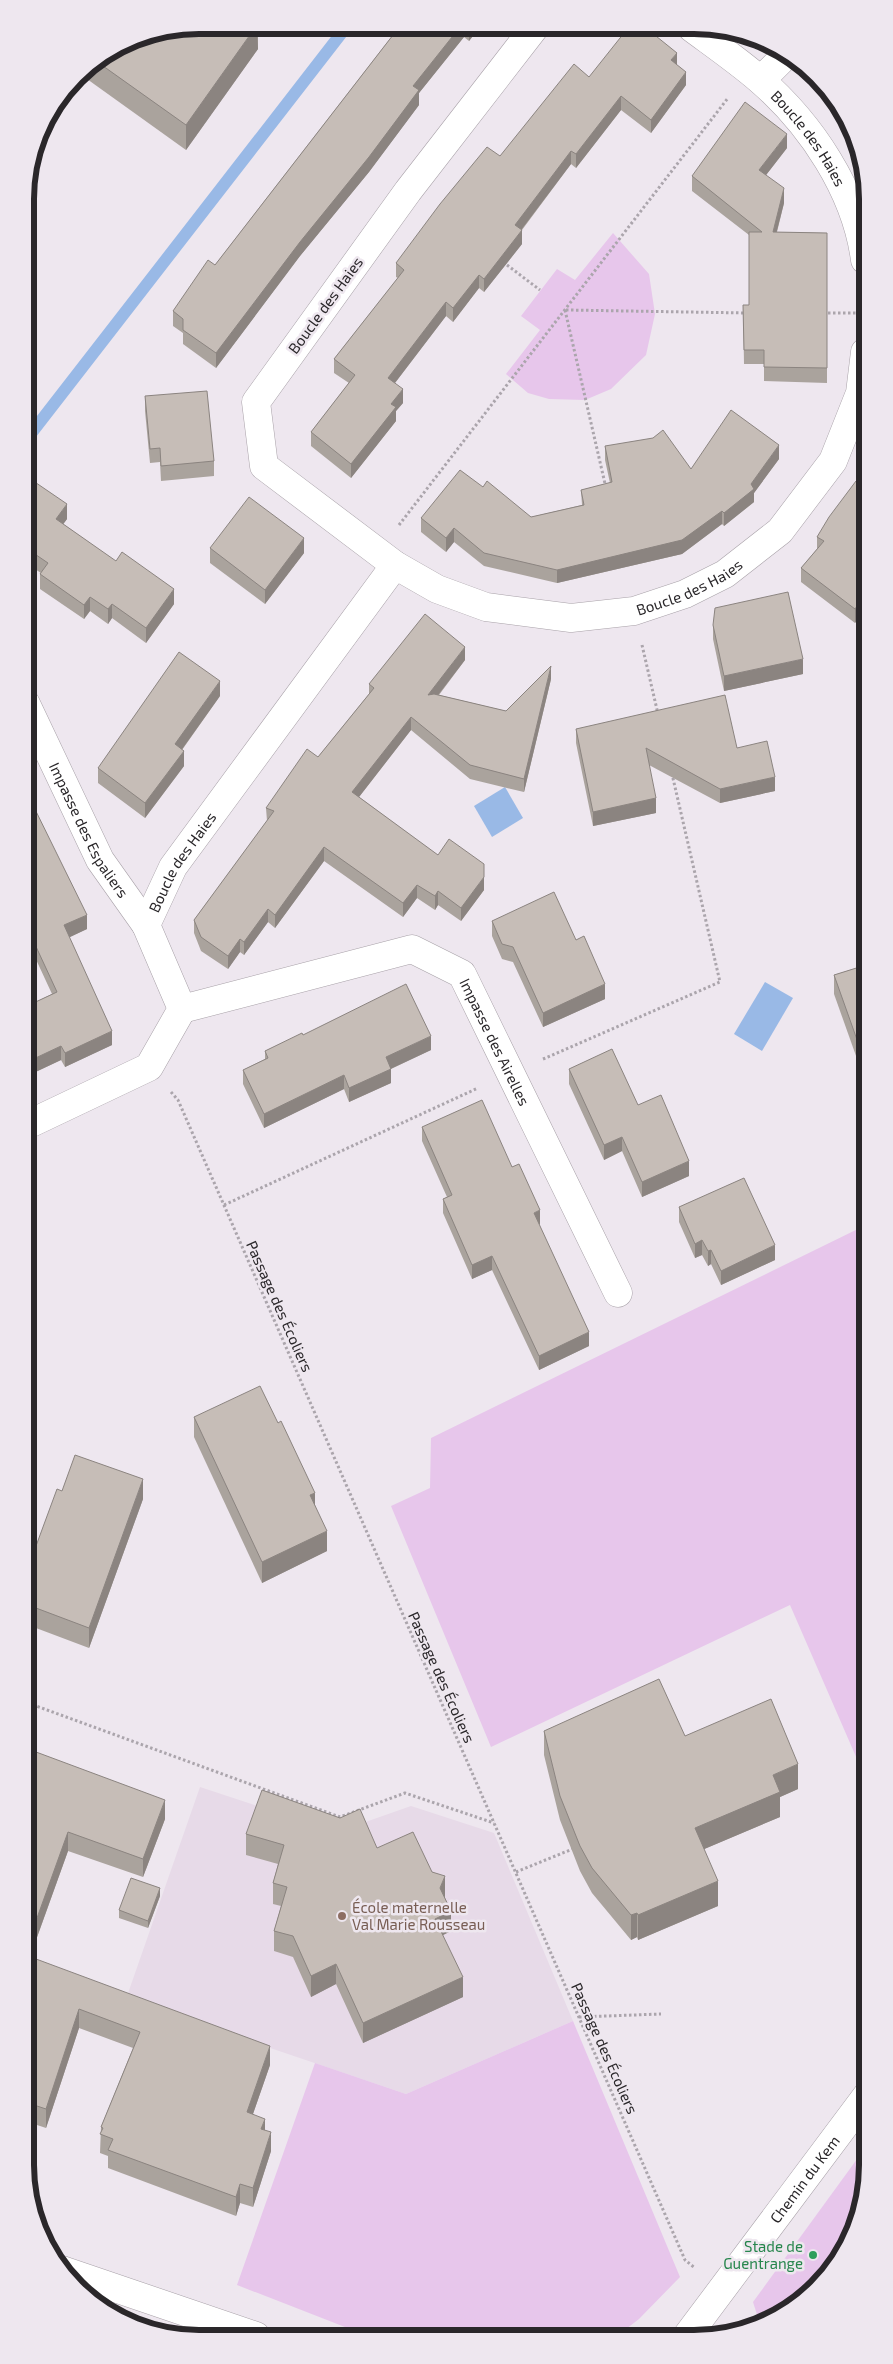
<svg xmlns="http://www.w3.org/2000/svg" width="893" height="2364" font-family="'Exo 2',sans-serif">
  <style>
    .built { fill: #e7dae8 }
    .green { fill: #e7c6eb }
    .water { fill: #99b9e6 }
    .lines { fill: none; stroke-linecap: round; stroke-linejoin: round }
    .stream { stroke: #99b9e6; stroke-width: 12 }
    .minor-casing { stroke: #a8a1a8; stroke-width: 29 }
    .tertiary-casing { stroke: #a8a1a8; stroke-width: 29 }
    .path { stroke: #aba5ac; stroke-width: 3; stroke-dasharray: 2.5 2.5; stroke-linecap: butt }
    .minor { stroke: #fff; stroke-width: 28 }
    .tertiary { stroke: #fff; stroke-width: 28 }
    .wall { fill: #aaa39d }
    .shaded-wall { fill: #8b8480 }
    .building { fill: #c6bdb7; stroke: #8b8480 }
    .education-dot { fill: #8d6e63; stroke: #eee7ef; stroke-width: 2 }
    .leisure-dot { fill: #2e9e5b; stroke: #eee7ef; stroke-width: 2 }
    .labels { text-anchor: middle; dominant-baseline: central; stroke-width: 5; stroke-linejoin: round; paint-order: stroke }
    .street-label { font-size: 15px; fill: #2a272a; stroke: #eee7ef }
    .education-label { font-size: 15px; fill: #785e54; stroke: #eee7ef; text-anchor: start }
    .leisure-label { font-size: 15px; fill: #27864d; stroke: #eee7ef; text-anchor: end }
    .rim { fill: none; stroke: #2a272a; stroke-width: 6 }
  </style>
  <rect width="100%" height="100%" fill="#eee7ef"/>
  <polygon class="built" points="200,1787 337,1832 411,1806 494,1833 573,2021 406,2094 126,1999"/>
  <g class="green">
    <polygon points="613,233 649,274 655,314 646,355 611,389 585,400 549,399 528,393 506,374 540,330 521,316 557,269 575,280"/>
    <polygon points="866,1225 867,1782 790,1605 491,1747 391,1506 430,1488 431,1438"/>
    <polygon points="573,2021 680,2277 639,2319 617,2336 368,2336 237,2285 315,2063 406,2094"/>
    <polygon points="868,2144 868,2176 855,2231 825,2280 781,2316 760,2324 753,2302"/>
  </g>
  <g class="water">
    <polygon points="505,787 523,818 492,837 474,806"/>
    <polygon points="765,982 793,998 762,1051 734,1034"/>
  </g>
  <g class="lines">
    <polyline class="stream" points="26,440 347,26"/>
    <defs>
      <g id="minor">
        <path id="s1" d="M535,27L408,191L256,402L264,466L395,565L437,589L486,607L571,618L634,611L685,594L725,574L780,531L833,461L860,393L865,352"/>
        <path id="s2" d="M692,28C715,45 738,61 759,79C811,124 856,191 865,260"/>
        <polyline points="761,80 788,53"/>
        <path id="s3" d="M26,704L100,860L146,925"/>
        <path id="s4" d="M182,1009L412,949L462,974L618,1293"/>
        <path id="s5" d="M27,1125L149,1067L182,1009L146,925L173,867L395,565"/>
        <path id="s6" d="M687,2336L868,2094"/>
      </g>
      <polyline id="tertiary" points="62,2270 256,2336"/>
    </defs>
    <use href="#minor" class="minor-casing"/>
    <use href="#tertiary" class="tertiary-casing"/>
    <g class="path">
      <polyline points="503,262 540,290"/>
      <polyline points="565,310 606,488"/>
      <polyline points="566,310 747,313"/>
      <polyline points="823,313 865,313"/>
      <polyline points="399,525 728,98"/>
      <polyline points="642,645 658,714"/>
      <polyline points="543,1059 720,982 672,774"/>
      <polyline points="171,1092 178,1100 685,2260 695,2268"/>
      <polyline points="224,1205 478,1088"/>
      <polyline points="28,1703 340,1817 405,1793 494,1823"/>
      <polyline points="516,1872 575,1848"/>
      <polyline points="579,2017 661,2014"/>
    </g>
    <use href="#minor" class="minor"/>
    <use href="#tertiary" class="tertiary"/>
  </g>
  <g class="wall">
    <polygon points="258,25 258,49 186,150 80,74 84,68 133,38"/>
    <polygon points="396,26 480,27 469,41 464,37 419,93 419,105 369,172 300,256 216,368 183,344 183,333 173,326 173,311 215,265 396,31"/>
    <polygon points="677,65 686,85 651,133 621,110 576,168 571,164 522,230 522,244 484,292 479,288 453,322 446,316 395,383 403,403 396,411 396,421 351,478 311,446 311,432 349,383 334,373 334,359 398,278 396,277 396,263 500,156 589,77"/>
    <polygon points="787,148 766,175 784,203 777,232 827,233 827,383 764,381 764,364 744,364 743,305 749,305 749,235 692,191 692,176"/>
    <polygon points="145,396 214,461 214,476 161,481 160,462 150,463 145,411"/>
    <polygon points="605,446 691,469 779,459 754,493 754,502 724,526 722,524 682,554 557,583 484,566 454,542 446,552 421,532 421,518 483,487 531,517 582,505 581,490 610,483 605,460"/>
    <polygon points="26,476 67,519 63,524 174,604 146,643 112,618 108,624 90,611 84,619 40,589 40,574 41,573 26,563"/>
    <polygon points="865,476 865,609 855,623 801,582 801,568 817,549 817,537"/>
    <polygon points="210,548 304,553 265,604 210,563"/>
    <polygon points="713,625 803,674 724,691 713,639"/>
    <polygon points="465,660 439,695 506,711 551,679 524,792 470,779 411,730 359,797 484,890 461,921 438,905 435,910 417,898 403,917 324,861 275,928 268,922 244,955 240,952 228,969 201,951 194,933 194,920 267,821 266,808 318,757 369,694 369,684"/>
    <polygon points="220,696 182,750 184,766 145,818 98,783 98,768"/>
    <polygon points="576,729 737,748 775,791 720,803 649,765 656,813 593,826 576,743"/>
    <polygon points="26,791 87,929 69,937 112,1045 65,1067 61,1060 27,1076 27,1006 52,994 27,940"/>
    <polygon points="492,921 576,940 605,999 543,1027 513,962 502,959 492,936"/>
    <polygon points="866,965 866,1084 834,994 834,975"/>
    <polygon points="303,1035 431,1050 391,1069 391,1083 349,1102 344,1089 264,1128 243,1084 243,1070 265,1059 265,1051"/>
    <polygon points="569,1069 638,1105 689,1176 642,1197 622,1151 604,1160 569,1084"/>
    <polygon points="422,1127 512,1167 540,1224 539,1225 589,1346 539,1370 492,1270 472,1279 443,1213 443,1199 447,1197 422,1141"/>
    <polygon points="679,1207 775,1260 721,1285 711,1264 708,1266 702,1255 695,1258 679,1222"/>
    <polygon points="194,1417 278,1423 315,1505 327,1551 262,1583 194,1437"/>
    <polygon points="62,1491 143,1499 89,1648 28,1625 27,1585 29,1580 29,1565"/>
    <polygon points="544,1731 685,1736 798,1789 780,1797 780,1817 704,1849 718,1906 638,1940 637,1937 631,1940 592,1893 580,1871 560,1820 544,1755"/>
    <polygon points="28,1749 165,1819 143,1877 68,1851 30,1957 270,2065 253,2114 265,2130 271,2151 253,2207 240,2203 236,2216 108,2168 108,2156 100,2153 101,2127 133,2048 79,2028 46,2128 34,2124 31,2135 28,2134"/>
    <polygon points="246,1834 377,1848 432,1872 445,1896 445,1898 451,1931 443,1935 463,1997 363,2043 336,1984 311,1997 293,1957 274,1951 274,1931 281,1906 273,1904 273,1883 278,1864 246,1855"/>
    <polygon points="160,1896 148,1928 119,1918 119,1910"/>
  </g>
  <g class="shaded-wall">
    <polygon points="257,25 258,49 186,150 186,125"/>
    <polygon points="460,27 464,27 464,37 419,93 419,105 369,172 300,256 216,368 216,353 413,86"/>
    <polygon points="469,27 480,27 469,41"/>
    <polygon points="677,53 677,66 671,60"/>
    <polygon points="686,72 686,85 651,133 651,120"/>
    <polygon points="621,96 621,110 576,168 576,154"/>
    <polygon points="787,134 787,148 759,184 759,170"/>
    <polygon points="571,151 571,164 515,238 515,225"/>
    <polygon points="784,188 784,203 773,246 773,232"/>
    <polygon points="522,230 522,244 484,292 484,279"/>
    <polygon points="479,275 479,288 453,322 453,308"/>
    <polygon points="446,302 446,316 388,392 388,378"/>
    <polygon points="403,389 403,403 396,411 396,421 351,478 351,464 391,404"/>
    <polygon points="779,445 779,459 754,493 754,502 724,526 724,513 751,484"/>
    <polygon points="67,504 67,519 56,534 56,519"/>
    <polygon points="722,511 722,524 682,554 557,583 557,570"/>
    <polygon points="454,528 454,542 446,552 446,538"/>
    <polygon points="304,538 304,553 265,604 265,590"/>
    <polygon points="174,589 174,604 146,643 146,628"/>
    <polygon points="865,595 865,609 855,623 855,609"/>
    <polygon points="90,597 90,611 84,619 84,605"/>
    <polygon points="112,604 112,618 108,624 108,609"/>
    <polygon points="465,647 465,660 428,708 428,695"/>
    <polygon points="803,659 803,674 724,691 724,676"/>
    <polygon points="551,666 551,679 524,792 524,779"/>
    <polygon points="220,681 220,696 175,759 175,744"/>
    <polygon points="411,717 411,730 352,806 352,792"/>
    <polygon points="184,751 184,766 145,818 145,803"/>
    <polygon points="775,777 775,791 720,803 720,789"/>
    <polygon points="656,798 656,813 593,826 593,812"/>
    <polygon points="324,847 324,861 275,928 275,915"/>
    <polygon points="484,877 484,890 461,921 461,908"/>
    <polygon points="417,885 417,898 403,917 403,903"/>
    <polygon points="438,891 438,905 435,910 435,896"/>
    <polygon points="268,909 268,922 244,955 244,942"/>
    <polygon points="87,915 87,929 64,940 64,925"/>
    <polygon points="240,939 240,952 228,969 228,956"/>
    <polygon points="605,984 605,999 543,1027 543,1013"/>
    <polygon points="112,1031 112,1045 65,1067 65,1053"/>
    <polygon points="431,1036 431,1050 386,1071 386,1057"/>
    <polygon points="61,1046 61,1060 27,1076 27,1062"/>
    <polygon points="391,1069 391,1083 349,1102 349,1088"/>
    <polygon points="344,1075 344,1089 264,1128 264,1114"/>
    <polygon points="622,1137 622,1151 604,1160 604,1145"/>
    <polygon points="689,1161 689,1176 642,1197 642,1182"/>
    <polygon points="540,1210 540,1224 534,1227 534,1213"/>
    <polygon points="702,1240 702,1255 695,1258 695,1244"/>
    <polygon points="775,1245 775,1260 721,1285 721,1271"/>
    <polygon points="711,1250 711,1264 708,1266 708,1251"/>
    <polygon points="492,1256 492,1270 472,1279 472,1265"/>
    <polygon points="589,1332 589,1346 539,1370 539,1356"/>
    <polygon points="143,1479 143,1499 89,1648 89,1628"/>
    <polygon points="315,1493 315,1513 310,1495"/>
    <polygon points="327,1531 327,1551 262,1583 262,1562"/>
    <polygon points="798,1764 798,1789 780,1797 780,1817 695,1853 695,1828 773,1775"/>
    <polygon points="165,1800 165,1819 143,1877 143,1859"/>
    <polygon points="68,1832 68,1851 28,1962 28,1943"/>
    <polygon points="445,1876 445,1896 440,1909 440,1888"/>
    <polygon points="718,1881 718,1906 638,1940 638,1915"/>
    <polygon points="160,1888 160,1896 148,1928 148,1921"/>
    <polygon points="451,1911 451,1931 435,1939 435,1919"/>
    <polygon points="637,1913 637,1937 631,1940 631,1915"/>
    <polygon points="336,1964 336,1984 311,1997 311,1976"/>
    <polygon points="463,1977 463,1997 363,2043 363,2023"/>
    <polygon points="79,2009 79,2028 46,2128 46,2109"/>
    <polygon points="270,2046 270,2065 247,2131 247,2112"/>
    <polygon points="34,2105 34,2124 31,2135 31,2116"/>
    <polygon points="265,2119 265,2137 261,2129"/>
    <polygon points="271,2132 271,2151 253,2207 253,2188"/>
    <polygon points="240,2184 240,2203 236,2216 236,2197"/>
  </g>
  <g class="building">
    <polygon points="199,25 257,25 186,125 96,61 133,38"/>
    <polygon points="400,26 460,27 413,86 419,90 369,157 300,242 216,353 183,330 183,319 173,311 208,260 215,265"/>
    <polygon points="628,28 646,28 677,53 671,60 686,72 651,120 621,96 576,154 571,151 515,225 522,230 484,279 479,275 453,308 446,302 388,378 403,389 391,404 396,407 351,464 311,432 355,375 334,359 404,270 396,263 440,204 487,147 500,156 574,64 589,77"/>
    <polygon points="745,102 787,134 759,170 784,188 773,232 827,233 827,368 764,367 764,350 744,350 743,305 749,305 749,232 762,232 692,176"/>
    <polygon points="207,391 214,461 161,466 160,448 150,449 145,396"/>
    <polygon points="731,410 779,445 751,484 754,489 724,513 722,511 682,540 557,570 484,553 454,528 446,538 421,518 460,470 483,487 487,481 531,517 584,505 581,490 612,482 605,446 653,438 663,430 691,469"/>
    <polygon points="26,476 67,504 56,519 116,561 122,552 174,589 146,628 112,604 108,609 90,597 84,605 40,574 48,563 26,548"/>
    <polygon points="865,476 865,595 855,609 801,568 824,541 817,537 829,517 856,481 860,483"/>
    <polygon points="249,497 304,538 265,590 210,548"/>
    <polygon points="788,592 803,659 724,676 713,625 715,608"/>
    <polygon points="425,614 465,647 428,695 434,694 506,711 551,666 524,779 470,765 411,717 352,792 438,855 449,839 484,864 484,877 461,908 438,891 435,896 417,885 403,903 324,847 275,915 268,909 244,942 240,939 228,956 201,937 194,920 274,811 266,808 307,749 318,757 374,688 369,684"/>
    <polygon points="179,652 220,681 175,744 184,751 145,803 98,768"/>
    <polygon points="725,695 737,748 767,741 775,777 720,789 646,748 656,798 593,812 576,729"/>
    <polygon points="26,791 87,915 64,925 112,1031 65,1053 61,1046 27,1062 27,1006 57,992 26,925"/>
    <polygon points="554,892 576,940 584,936 605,984 543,1013 513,947 502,944 492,921"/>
    <polygon points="866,965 866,1065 834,975"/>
    <polygon points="406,984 431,1036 386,1057 391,1069 349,1088 344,1075 264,1114 243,1070 268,1058 265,1051 302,1033 303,1035"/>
    <polygon points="612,1049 638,1105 661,1095 689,1161 642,1182 622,1137 604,1145 569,1069"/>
    <polygon points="482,1100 512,1167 519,1164 540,1210 534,1213 589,1332 539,1356 492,1256 472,1265 443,1199 452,1195 422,1127"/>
    <polygon points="744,1178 775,1245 721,1271 711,1250 708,1251 702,1240 695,1244 679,1207"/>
    <polygon points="260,1386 278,1423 281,1421 315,1493 310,1495 327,1531 262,1562 194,1417"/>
    <polygon points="75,1455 143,1479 89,1628 28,1605 27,1585 34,1567 29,1565 57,1489 62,1491"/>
    <polygon points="659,1679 685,1736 771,1699 798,1764 773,1775 780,1792 695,1828 718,1881 638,1915 637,1913 631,1915 592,1868 580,1846 560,1796 544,1731"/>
    <polygon points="28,1749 165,1800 143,1859 68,1832 28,1943"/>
    <polygon points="262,1790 340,1818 360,1809 377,1848 413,1832 432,1872 445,1876 440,1888 451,1911 435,1919 463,1977 363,2023 336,1964 311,1976 293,1936 274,1931 287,1887 273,1883 284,1845 246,1834"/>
    <polygon points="131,1878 160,1888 148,1921 119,1910"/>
    <polygon points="28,1956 270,2046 247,2112 265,2119 261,2129 271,2132 253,2188 240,2184 236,2197 108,2150 113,2139 100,2134 103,2128 101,2127 140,2032 79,2009 46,2109 34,2105 31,2116 28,2115"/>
  </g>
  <circle class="education-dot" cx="342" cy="1916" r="5"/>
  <circle class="leisure-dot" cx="813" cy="2255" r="5"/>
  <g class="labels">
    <g class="street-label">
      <text stroke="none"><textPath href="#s2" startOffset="162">Boucle des Haies</textPath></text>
      <text transform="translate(325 305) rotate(-54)">Boucle des Haies</text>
      <text stroke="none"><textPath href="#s1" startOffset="1006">Boucle des Haies</textPath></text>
      <text stroke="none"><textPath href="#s3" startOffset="141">Impasse des Espaliers</textPath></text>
      <text stroke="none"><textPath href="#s5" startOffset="366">Boucle des Haies</textPath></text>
      <text stroke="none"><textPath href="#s4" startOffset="369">Impasse des Airelles</textPath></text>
      <text transform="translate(280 1306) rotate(66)">Passage des Écoliers</text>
      <text transform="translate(442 1677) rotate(66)">Passage des Écoliers</text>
      <text transform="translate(605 2048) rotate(66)">Passage des Écoliers</text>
      <text stroke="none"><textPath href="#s6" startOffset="196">Chemin du Kem</textPath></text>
    </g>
    <g class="education-label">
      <text x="352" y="1907">École maternelle<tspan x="352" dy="17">Val Marie Rousseau</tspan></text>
    </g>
    <g class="leisure-label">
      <text x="803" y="2246">Stade de<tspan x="803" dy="17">Guentrange</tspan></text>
    </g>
  </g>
  <path d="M0 0H893V2364H0ZM199 34H694A165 165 0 0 1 859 199V2165A165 165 0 0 1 694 2330H199A165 165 0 0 1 34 2165V199A165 165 0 0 1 199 34Z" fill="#eee7ef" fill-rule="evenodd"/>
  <path class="rim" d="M199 34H694A165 165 0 0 1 859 199V2165A165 165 0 0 1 694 2330H199A165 165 0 0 1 34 2165V199A165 165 0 0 1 199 34Z"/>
</svg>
